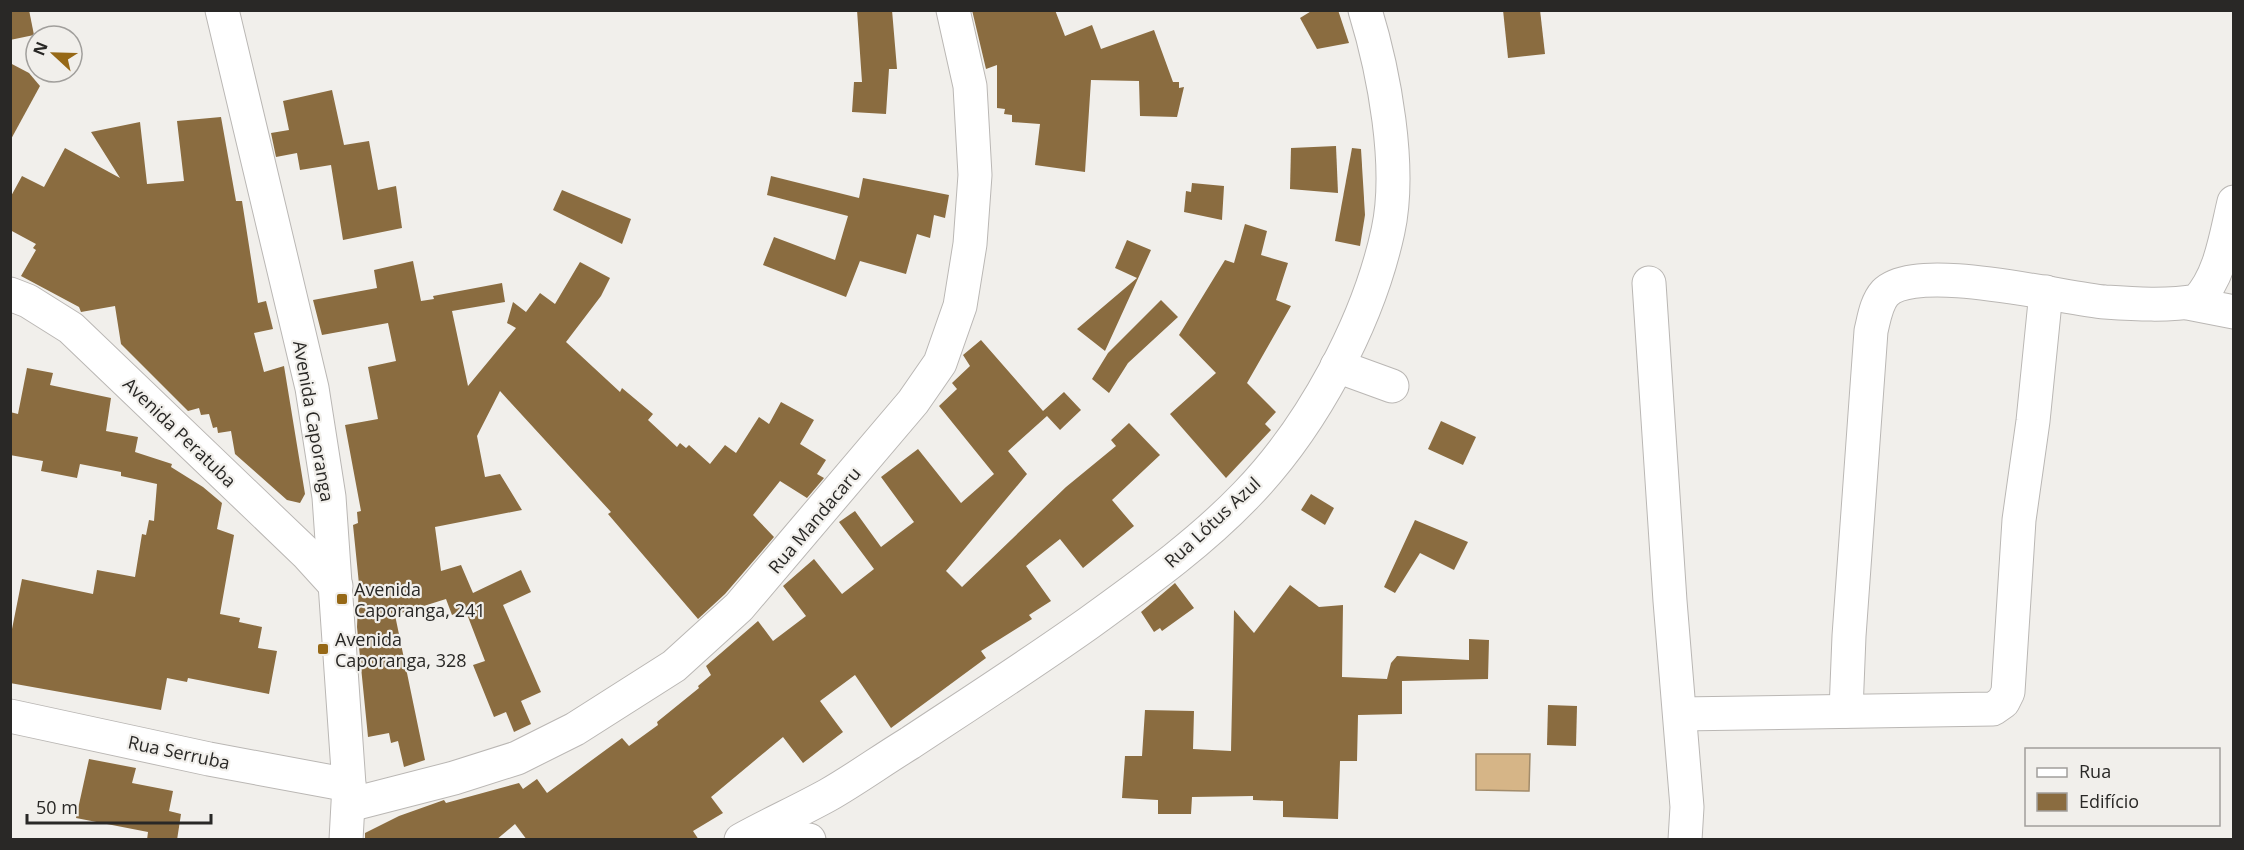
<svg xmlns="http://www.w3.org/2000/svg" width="2244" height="850" font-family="'Open Sans',sans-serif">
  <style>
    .water { fill: #d6b587; stroke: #a28b6a; stroke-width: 1.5 }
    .building { fill: #8a6c40 }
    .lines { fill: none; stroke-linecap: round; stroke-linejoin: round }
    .minor-casing { stroke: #bab7b4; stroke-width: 35 }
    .minor { stroke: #fff; stroke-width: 33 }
    .poi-dot { fill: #966816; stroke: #f1efeb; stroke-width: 2 }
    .labels { text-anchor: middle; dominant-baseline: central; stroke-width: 4.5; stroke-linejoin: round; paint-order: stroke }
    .street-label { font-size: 18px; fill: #292826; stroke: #f1efeb }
    .poi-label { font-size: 18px; fill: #292826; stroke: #f1efeb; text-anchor: start }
  </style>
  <rect width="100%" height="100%" fill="#f1efeb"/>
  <polygon class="water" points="1476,754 1530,754 1529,791 1476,790"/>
  <g class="building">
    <polygon points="10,10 29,10 34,35 10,40"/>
    <polygon points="857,10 892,10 897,69 889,69 886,114 852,112 854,82 862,82"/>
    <polygon points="972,10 1055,10 1065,36 1092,25 1101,49 1154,30 1173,82 1179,82 1179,88 1184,87 1177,117 1140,116 1139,81 1091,80 1085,172 1035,165 1040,124 1012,122 1012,115 1004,114 1005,109 997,108 997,65 986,69"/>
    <polygon points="1313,10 1338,10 1349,43 1317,49 1300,18"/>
    <polygon points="1503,10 1540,10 1545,54 1508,58"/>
    <polygon points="10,63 29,73 40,86 10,141"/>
    <polygon points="332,90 344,145 369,141 378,190 396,186 402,228 343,240 331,165 300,170 297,153 276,157 271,133 289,130 283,101"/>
    <polygon points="221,117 236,201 242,201 258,303 266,301 273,329 254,333 264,372 284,366 305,494 300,503 287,500 235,454 231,431 218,433 217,427 213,428 209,414 201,415 199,408 188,411 121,344 115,306 81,312 79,307 21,276 36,250 33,248 36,244 10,230 10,198 22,176 44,187 65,148 120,178 91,132 140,122 147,184 184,181 177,121"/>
    <polygon points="1336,146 1338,193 1290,189 1291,148"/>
    <polygon points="1352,148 1361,149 1365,215 1360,246 1335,241"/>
    <polygon points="771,176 859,198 863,178 949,195 945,218 934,215 930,238 917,234 906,274 860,261 846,297 763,265 774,237 835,260 848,216 767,195"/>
    <polygon points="1192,183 1224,186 1222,220 1184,212 1186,191 1191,192"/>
    <polygon points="562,190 631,219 622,244 553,210"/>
    <polygon points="1245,224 1267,231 1261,255 1288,263 1276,300 1291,306 1247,383 1276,412 1265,424 1271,430 1226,478 1170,414 1216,373 1179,335 1225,260 1234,263"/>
    <polygon points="1127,240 1151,250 1105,351 1077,329 1137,278 1115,268"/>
    <polygon points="413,261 421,301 434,299 433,296 502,283 505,302 452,311 468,386 516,328 507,323 513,302 526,312 540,293 555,304 580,262 610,278 601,296 566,342 620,392 622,388 653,414 648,420 677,447 680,443 686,448 689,445 710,464 725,445 736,453 759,417 769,424 781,402 814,420 800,444 826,460 817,474 824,478 807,498 780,481 753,515 774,537 725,594 698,619 608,514 611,512 500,391 477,436 485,477 500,474 522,510 435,527 441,571 461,565 473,593 521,570 531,592 503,605 541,692 521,701 531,724 514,732 506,712 494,717 473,665 485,661 465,609 452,615 446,599 395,615 425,760 404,767 398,741 391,743 389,733 368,737 357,627 359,584 353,525 358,523 357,512 361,511 345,425 378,419 368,367 396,361 388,323 322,335 313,300 377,288 374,270"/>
    <polygon points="1161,300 1178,317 1128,363 1109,393 1092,379 1108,353"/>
    <polygon points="981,340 1043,411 1064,392 1081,410 1060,430 1047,416 1008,451 1027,474 946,571 962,587 1066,487 1116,446 1111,440 1129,423 1160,455 1112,500 1134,526 1083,568 1060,539 1026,566 1051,601 1029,615 1032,619 981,651 986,658 891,728 855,675 820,701 843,732 803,763 783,737 711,797 723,813 693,831 699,840 527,840 515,824 496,840 365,840 365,833 399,816 444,800 446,803 519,783 523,789 537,779 547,793 622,738 629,746 658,725 657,722 699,688 698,686 711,675 706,666 758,621 773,641 806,616 783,586 814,559 842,594 874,569 839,522 855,511 881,547 914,522 881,477 918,449 961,503 994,474 939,406 957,389 952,383 970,366 963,355"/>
    <polygon points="27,368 53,373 50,385 111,398 106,431 138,437 135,452 172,464 171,467 203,487 222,503 217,529 234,535 220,614 240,618 239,622 262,627 258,648 277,651 269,694 188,678 187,682 167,678 161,710 10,683 10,639 22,579 93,594 97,570 135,577 142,534 146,535 149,520 154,521 157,484 121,476 121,472 80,464 77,478 41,471 43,461 10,455 10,412 18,414"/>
    <polygon points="1441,421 1476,437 1463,465 1428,449"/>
    <polygon points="1311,494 1334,508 1325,525 1301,510"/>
    <polygon points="1415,520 1468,542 1454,570 1420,553 1395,593 1384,587"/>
    <polygon points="1175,583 1194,608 1162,631 1160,628 1154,632 1141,612"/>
    <polygon points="1290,585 1319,607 1343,605 1342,677 1387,679 1391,663 1397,656 1469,660 1469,639 1489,640 1488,679 1402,681 1402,714 1358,715 1357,761 1340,761 1338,819 1283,817 1283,801 1253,800 1253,796 1192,797 1191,814 1158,814 1158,800 1122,798 1125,756 1142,756 1145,710 1194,711 1193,749 1231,751 1234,610 1254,633"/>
    <polygon points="1548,705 1577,706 1576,746 1547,745"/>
    <polygon points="89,759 136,768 132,783 173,791 169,811 181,814 177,840 147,840 148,832 76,818"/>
  </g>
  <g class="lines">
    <defs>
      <g id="minor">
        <polyline points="222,10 312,388 329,497 349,785 346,840"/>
        <polyline points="1649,283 1670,601 1687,807 1685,840"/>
        <polyline points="10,294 28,301 71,328 306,553 336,586"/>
        <polyline points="2188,303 2234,312"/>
        <polyline points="1337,366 1392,386"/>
        <path d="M1846,711L1849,636L1871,331C1874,319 1876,303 1885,293C1916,261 2061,298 2105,302C2135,304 2168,306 2197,301C2221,276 2226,235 2234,202"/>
        <polyline points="1680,714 1993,709 2003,702 2008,692 2019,520 2033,421 2046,292"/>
        <polyline points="10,716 209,759 349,785"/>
        <polyline points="349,805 454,778 517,758 575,729 674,666 739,607 913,402 940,363 960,306 970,244 975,175 970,86 953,10"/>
        <polyline points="748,838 809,840"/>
        <path d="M741,840C770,824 799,811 828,795C856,779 882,760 910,743C969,704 1028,666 1086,625C1141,585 1198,545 1246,495C1312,427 1368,323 1388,231C1402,167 1384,72 1365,10"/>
      </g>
    </defs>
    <use href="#minor" class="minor-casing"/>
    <use href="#minor" class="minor"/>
  </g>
  <g class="poi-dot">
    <rect x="336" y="593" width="12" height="12" rx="3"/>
    <rect x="317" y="643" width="12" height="12" rx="3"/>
  </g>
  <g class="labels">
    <g class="street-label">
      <text transform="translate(314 421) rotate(80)">Avenida Caporanga</text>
      <text transform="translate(180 432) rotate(44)">Avenida Peratuba</text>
      <text transform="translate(814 520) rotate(-50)">Rua Mandacaru</text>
      <text transform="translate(1212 522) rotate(-43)">Rua Lótus Azul</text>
      <text transform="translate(179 752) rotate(12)">Rua Serruba</text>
    </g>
    <g class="poi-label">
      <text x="354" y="589">Avenida<tspan x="354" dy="21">Caporanga, 241</tspan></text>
      <text x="335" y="639">Avenida<tspan x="335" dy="21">Caporanga, 328</tspan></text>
    </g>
  </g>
  <rect width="2244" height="850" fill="none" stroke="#292826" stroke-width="24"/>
  <rect x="2025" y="748" width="195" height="78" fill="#f1efeb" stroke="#a19f9c" stroke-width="1.5"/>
  <rect x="2037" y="768" width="30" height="9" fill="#ffffff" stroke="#a19f9c" stroke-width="1.5"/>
  <text x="2079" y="778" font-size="18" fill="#292826">Rua</text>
  <rect x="2037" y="793" width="30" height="18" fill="#8a6c40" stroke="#a19f9c" stroke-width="1.5"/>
  <text x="2079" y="808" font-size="18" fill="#292826">Edifício</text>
  <g transform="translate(54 54) rotate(292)"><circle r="28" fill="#f1efeb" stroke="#a19f9c" stroke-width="1.5"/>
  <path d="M0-4.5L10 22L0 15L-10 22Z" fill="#966816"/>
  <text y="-9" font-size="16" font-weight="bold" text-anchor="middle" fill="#292826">N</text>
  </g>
  <path d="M27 814v9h184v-9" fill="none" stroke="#292826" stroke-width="3"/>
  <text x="36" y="814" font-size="18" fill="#292826" stroke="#f1efeb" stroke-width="4.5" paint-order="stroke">50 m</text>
</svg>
